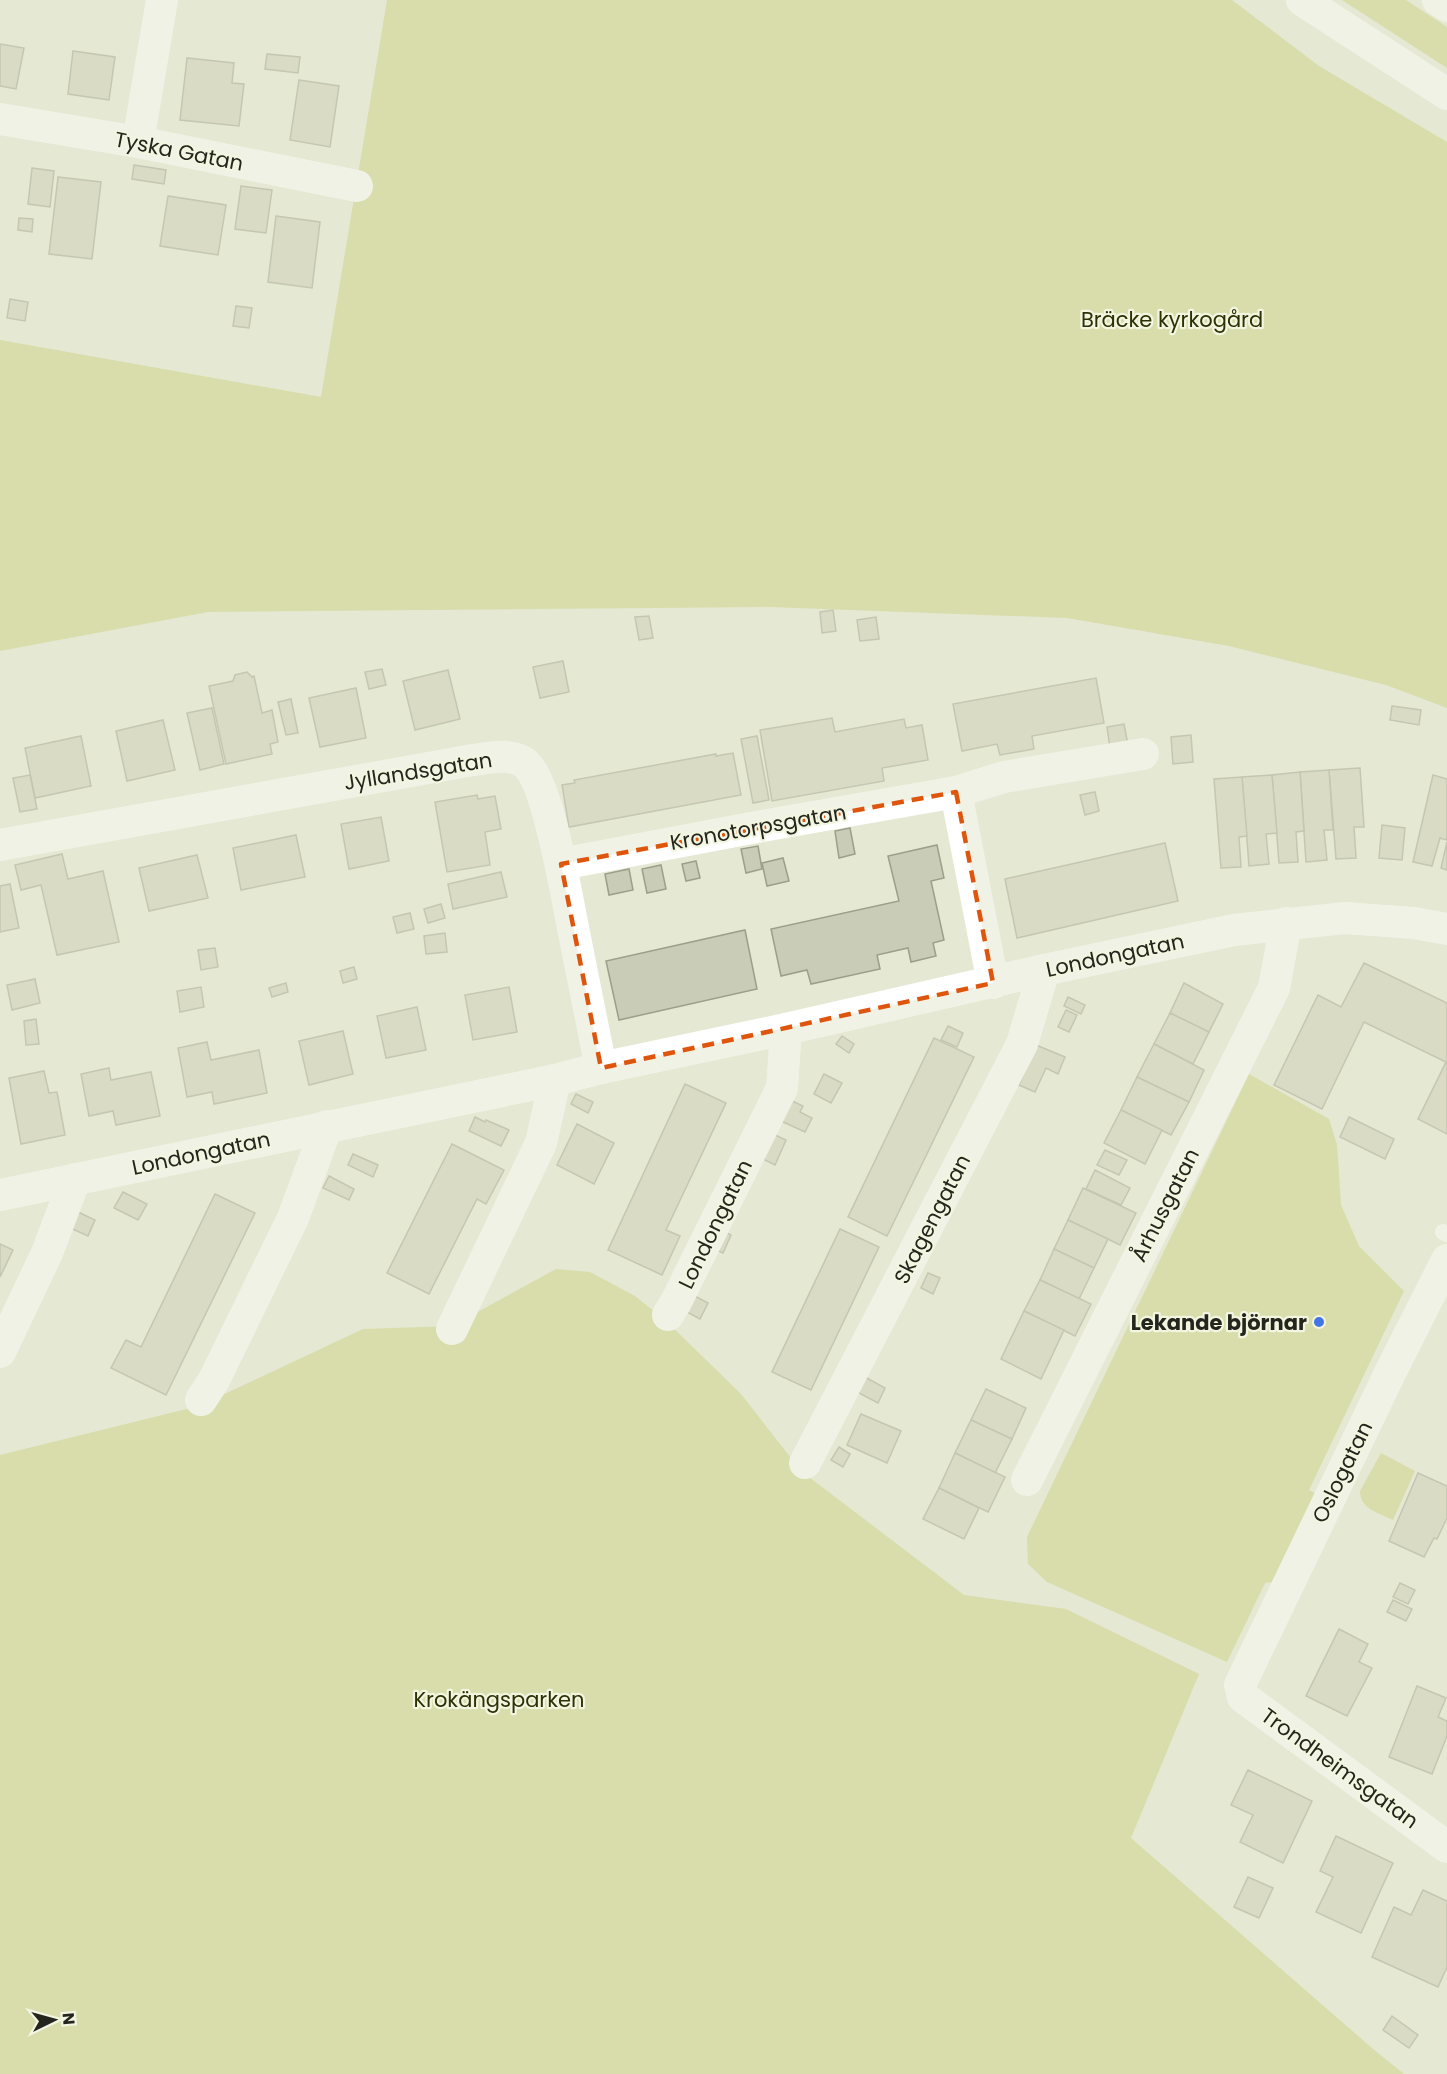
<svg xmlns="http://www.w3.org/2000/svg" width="1447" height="2074" font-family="Poppins,sans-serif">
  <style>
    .green { fill: #c8d17c }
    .building { fill: #c9ccb7; stroke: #9c9f8a; stroke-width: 1.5 }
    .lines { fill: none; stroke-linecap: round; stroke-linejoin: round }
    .lane { stroke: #fff; stroke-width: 16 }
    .street { stroke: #fff; stroke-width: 32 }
    .marked { fill: none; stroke: #de560d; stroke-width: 4.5; stroke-dasharray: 12 8; stroke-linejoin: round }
    .poi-dot { fill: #4375e6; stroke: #f2f5df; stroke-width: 2 }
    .labels { text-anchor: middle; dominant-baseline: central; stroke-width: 4.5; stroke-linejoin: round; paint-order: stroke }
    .street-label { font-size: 21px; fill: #24251d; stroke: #f2f5df }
    .park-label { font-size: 21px; fill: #2e3104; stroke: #f2f5df }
    .poi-label { font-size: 21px; font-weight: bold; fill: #24251d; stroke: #f2f5df; text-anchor: end }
  </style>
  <rect width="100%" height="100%" fill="#e5e8d2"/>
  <g class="green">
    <polygon points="387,0 1232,0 1319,66 1447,142 1447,708 1386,685 1229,646 1067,618 770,607 208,612 0,651 0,340 321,397"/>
    <polygon points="1342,0 1406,0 1447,27 1447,68"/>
    <polygon points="1249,1074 1329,1119 1337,1145 1341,1205 1359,1246 1404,1291 1309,1490 1318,1495 1272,1582 1265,1583 1227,1662 1047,1582 1028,1564 1027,1537"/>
    <polygon points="556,1269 590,1272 635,1296 665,1320 741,1394 801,1471 964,1595 1066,1609 1199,1674 1131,1838 1373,2049 1404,2074 0,2074 0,1455 199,1406 363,1329 452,1326"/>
    <path d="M1381,1453L1415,1471L1393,1520C1379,1513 1360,1509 1360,1491Z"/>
  </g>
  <g class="building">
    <polygon points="0,44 24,48 16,89 0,86"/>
    <polygon points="73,51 115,57 109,100 68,94"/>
    <polygon points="267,54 300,57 298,73 265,69"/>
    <polygon points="187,58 234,63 232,83 244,84 239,126 180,120"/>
    <polygon points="299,80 339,86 330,147 290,140"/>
    <polygon points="134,165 166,170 164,184 132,179"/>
    <polygon points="32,168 54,171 50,207 28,204"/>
    <polygon points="58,177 101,182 92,259 49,254"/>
    <polygon points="241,186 272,190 266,233 235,229"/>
    <polygon points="168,196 226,205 218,255 160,246"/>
    <polygon points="276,216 320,222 312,288 268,282"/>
    <polygon points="19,218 33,219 32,232 18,230"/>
    <polygon points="10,299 28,302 25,321 7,318"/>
    <polygon points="236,306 252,308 249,328 233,326"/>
    <polygon points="833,610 836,631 822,633 820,612"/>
    <polygon points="649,616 653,638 639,640 635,617"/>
    <polygon points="876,617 879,639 860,641 857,620"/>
    <polygon points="563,661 569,692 540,698 533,667"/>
    <polygon points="382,669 386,685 369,689 365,672"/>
    <polygon points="448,670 460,719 415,730 403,681"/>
    <polygon points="247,672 252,677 254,676 262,713 272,710 278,742 270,744 272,754 226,764 209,686 233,681 235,675"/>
    <polygon points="1096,678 1104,723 1032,736 1034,749 1000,755 997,744 962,751 953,704"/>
    <polygon points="356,688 366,738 320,747 309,698"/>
    <polygon points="291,699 298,733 286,735 278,702"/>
    <polygon points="1392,706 1421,710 1419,725 1390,720"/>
    <polygon points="212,708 224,764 200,770 187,713"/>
    <polygon points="832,718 835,732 904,719 906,728 922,725 928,760 882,768 884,781 772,801 760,730"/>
    <polygon points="163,720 175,770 127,781 116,731"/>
    <polygon points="1124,724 1128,745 1110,748 1107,727"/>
    <polygon points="1191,735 1193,762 1173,764 1171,737"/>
    <polygon points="81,736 91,786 35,798 25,748"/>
    <polygon points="757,736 769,800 753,803 741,739"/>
    <polygon points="733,753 741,795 569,827 562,785 575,783 574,780 716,754 716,756"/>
    <polygon points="1360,768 1364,827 1354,827 1356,858 1336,859 1329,770"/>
    <polygon points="1329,770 1333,830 1324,830 1327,860 1306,862 1300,772"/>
    <polygon points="1300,772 1304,831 1296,832 1298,862 1279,863 1272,775"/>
    <polygon points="30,775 37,809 20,812 13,778"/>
    <polygon points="1272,775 1277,833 1266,834 1269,864 1249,866 1242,777"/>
    <polygon points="1433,775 1447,779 1447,840 1440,838 1432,866 1413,862"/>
    <polygon points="1242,777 1247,836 1239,837 1241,867 1221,868 1214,779"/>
    <polygon points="1095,792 1099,811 1085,815 1080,795"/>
    <polygon points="477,795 478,799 495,796 501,829 485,832 490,865 447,872 435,802"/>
    <polygon points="381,817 389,861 349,869 341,824"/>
    <polygon points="1382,825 1405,828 1402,860 1379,858"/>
    <polygon points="850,828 855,854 839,858 835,831"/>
    <polygon points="296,835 305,877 241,890 233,848"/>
    <polygon points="1447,842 1447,870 1441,868"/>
    <polygon points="1165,843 1178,901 1017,938 1005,879"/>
    <polygon points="937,845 944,878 931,881 944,940 933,943 936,956 911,962 908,948 877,955 880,969 811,984 807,970 781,976 771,929 899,901 888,856"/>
    <polygon points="758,846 762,869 746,873 741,849"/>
    <polygon points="62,854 68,879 103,871 119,942 57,955 41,885 21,890 15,865"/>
    <polygon points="197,855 208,898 149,911 139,868"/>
    <polygon points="783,858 789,881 767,886 762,863"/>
    <polygon points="696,861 700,878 686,881 682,864"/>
    <polygon points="661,865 666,889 647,893 642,869"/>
    <polygon points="629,869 633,890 609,895 605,874"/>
    <polygon points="501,872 507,897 453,909 448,884"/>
    <polygon points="10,884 19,928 0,932 0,886"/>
    <polygon points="441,904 445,918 428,923 424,909"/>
    <polygon points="410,913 414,929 397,933 393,917"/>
    <polygon points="745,930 757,989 619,1020 606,961"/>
    <polygon points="445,933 447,952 426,954 424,936"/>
    <polygon points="215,948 218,967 201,970 198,950"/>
    <polygon points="1364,963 1447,1003 1447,1134 1418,1119 1446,1062 1364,1022 1322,1109 1274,1085 1318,995 1341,1007"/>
    <polygon points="354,967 357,979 343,983 340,971"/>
    <polygon points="35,979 40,1003 12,1010 7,985"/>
    <polygon points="286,983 288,992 272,997 269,988"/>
    <polygon points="1184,983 1223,1004 1209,1032 1170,1013"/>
    <polygon points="201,987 204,1007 180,1012 177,991"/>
    <polygon points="509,987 517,1032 473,1040 465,995"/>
    <polygon points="1068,997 1085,1005 1081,1014 1064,1006"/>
    <polygon points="417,1007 426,1050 386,1058 377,1016"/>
    <polygon points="1066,1010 1077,1015 1069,1032 1058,1027"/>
    <polygon points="1170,1013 1209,1032 1193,1064 1154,1044"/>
    <polygon points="36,1019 39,1044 26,1045 24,1021"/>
    <polygon points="948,1026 963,1033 957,1047 941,1040"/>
    <polygon points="343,1031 353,1074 309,1085 299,1041"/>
    <polygon points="842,1036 854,1044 849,1053 836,1044"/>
    <polygon points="934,1038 974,1057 887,1236 848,1217"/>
    <polygon points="207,1042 211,1060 259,1050 267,1093 214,1104 212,1092 187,1097 178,1048"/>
    <polygon points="1154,1044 1204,1070 1189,1102 1137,1077"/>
    <polygon points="1036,1045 1065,1057 1058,1074 1046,1068 1035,1092 1019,1085"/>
    <polygon points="109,1068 111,1080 151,1072 160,1116 116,1125 113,1111 89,1116 81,1074"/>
    <polygon points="44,1071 49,1093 57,1092 65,1135 21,1144 9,1078"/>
    <polygon points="824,1074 842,1083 831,1103 814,1094"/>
    <polygon points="1137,1077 1189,1102 1171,1135 1121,1110"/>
    <polygon points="685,1084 726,1103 666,1230 680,1236 662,1275 608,1250"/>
    <polygon points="576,1094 593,1102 588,1113 571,1104"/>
    <polygon points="788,1099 803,1106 800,1112 812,1118 805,1132 779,1120"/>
    <polygon points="1121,1110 1162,1130 1145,1164 1104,1143"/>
    <polygon points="475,1117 485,1122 486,1120 509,1130 501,1146 469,1131"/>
    <polygon points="1349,1117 1394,1139 1385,1159 1340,1137"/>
    <polygon points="577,1124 614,1143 594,1184 557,1165"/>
    <polygon points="771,1133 786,1140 775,1165 759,1157"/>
    <polygon points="452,1144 504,1170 486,1204 477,1199 429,1294 387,1273"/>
    <polygon points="1105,1150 1127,1160 1119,1175 1097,1165"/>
    <polygon points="353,1154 378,1165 373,1177 348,1165"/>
    <polygon points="1095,1170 1130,1188 1121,1205 1086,1189"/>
    <polygon points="329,1176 354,1189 349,1200 323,1188"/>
    <polygon points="1083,1188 1136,1213 1120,1245 1068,1220"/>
    <polygon points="123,1192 147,1204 138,1220 114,1208"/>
    <polygon points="215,1194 255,1213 166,1395 111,1368 126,1340 141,1347"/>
    <polygon points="76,1211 95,1220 88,1236 68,1227"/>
    <polygon points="1068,1220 1108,1239 1094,1268 1054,1249"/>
    <polygon points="840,1229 879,1247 811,1390 772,1372"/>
    <polygon points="721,1230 731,1235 723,1253 712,1248"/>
    <polygon points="0,1244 13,1250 0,1277"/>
    <polygon points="1054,1249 1094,1268 1079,1299 1040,1280"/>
    <polygon points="928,1273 940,1278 933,1294 921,1288"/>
    <polygon points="1040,1280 1091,1304 1075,1336 1024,1311"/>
    <polygon points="693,1295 708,1303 700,1319 685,1311"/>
    <polygon points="1024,1311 1064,1330 1041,1379 1001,1359"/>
    <polygon points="865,1377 885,1388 878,1403 857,1392"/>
    <polygon points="986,1389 1026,1408 1012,1439 971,1420"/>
    <polygon points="861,1414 901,1431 887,1463 847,1445"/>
    <polygon points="971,1420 1012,1439 995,1473 955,1453"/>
    <polygon points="839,1447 850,1454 843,1467 831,1460"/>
    <polygon points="955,1453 1005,1477 988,1512 939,1488"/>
    <polygon points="1418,1473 1447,1486 1447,1518 1437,1539 1434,1538 1424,1557 1389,1541"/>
    <polygon points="939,1488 979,1508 964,1539 923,1519"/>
    <polygon points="1400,1583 1415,1590 1408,1604 1393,1597"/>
    <polygon points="1393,1600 1412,1609 1406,1621 1387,1612"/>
    <polygon points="1339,1629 1368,1644 1359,1662 1372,1668 1347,1716 1306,1696"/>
    <polygon points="1417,1686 1446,1698 1438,1717 1447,1721 1447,1736 1432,1774 1389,1757"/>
    <polygon points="1248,1770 1312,1801 1283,1863 1240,1842 1253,1815 1231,1805"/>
    <polygon points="1336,1836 1393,1863 1361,1933 1316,1912 1333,1877 1320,1871"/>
    <polygon points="1248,1877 1273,1888 1259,1918 1234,1907"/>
    <polygon points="1423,1890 1447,1901 1447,1967 1438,1987 1372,1957 1394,1907 1411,1915"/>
    <polygon points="1392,2016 1418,2035 1409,2048 1383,2030"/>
  </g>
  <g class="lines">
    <polyline class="lane" points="1443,1232 1447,1234"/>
    <g class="street">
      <polyline points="1302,0 1447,94"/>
      <polyline points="1438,0 1447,6"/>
      <polyline points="0,119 138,142 357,186"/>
      <polyline points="138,142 162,0"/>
      <polyline points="956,792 993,983"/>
      <path d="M0,845L473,760C489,758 512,752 526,764C549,785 567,899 574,933C583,978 592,1023 601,1068"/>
      <polyline points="561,864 751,828 956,792 1004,777 1143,754"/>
      <polyline points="0,1195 555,1080 601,1068 786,1029 1044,970 1234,930 1345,918 1414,923 1447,929"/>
      <polyline points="1447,1260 1390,1373 1240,1685 1243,1697 1447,1847"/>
      <polyline points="668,1315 676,1302 782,1088 786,1029"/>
      <polyline points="452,1329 541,1143 555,1080"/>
      <polyline points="0,1352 47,1253 75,1179"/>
      <polyline points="201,1400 214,1380 293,1218 327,1126"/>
      <polyline points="805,1463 1022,1044 1044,970"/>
      <polyline points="1027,1480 1274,988 1286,923"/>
    </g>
  </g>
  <path d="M0 0H1447V2074H0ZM956,792L993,983L601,1068L561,864Z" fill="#e5e8d2" fill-opacity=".55" fill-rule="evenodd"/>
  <path class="marked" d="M956,792L993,983L601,1068L561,864Z"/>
  <circle class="poi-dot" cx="1319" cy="1322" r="6"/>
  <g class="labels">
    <g class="street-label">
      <text transform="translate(179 151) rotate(11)">Tyska Gatan</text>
      <text transform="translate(418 771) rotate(-9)">Jyllandsgatan</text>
      <text transform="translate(758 827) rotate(-10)">Kronotorpsgatan</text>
      <text transform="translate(1115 955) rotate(-12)">Londongatan</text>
      <text transform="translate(201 1153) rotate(-12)">Londongatan</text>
      <text transform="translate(1165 1205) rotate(-63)">Århusgatan</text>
      <text transform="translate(932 1219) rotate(-63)">Skagengatan</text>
      <text transform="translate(715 1224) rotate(-64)">Londongatan</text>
      <text transform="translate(1342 1472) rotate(-64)">Oslogatan</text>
      <text transform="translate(1340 1768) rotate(36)">Trondheimsgatan</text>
    </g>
    <g class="park-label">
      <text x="1172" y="319">Bräcke kyrkogård</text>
      <text x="499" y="1699">Krokängsparken</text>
    </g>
    <g class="poi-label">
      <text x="1307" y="1322">Lekande björnar</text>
    </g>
  </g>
  <g transform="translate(54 2020) rotate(85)" stroke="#f2f5df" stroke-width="4.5" paint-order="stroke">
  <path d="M0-4.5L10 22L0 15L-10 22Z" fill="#24251d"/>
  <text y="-9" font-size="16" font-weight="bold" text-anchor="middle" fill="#24251d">N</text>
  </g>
</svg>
